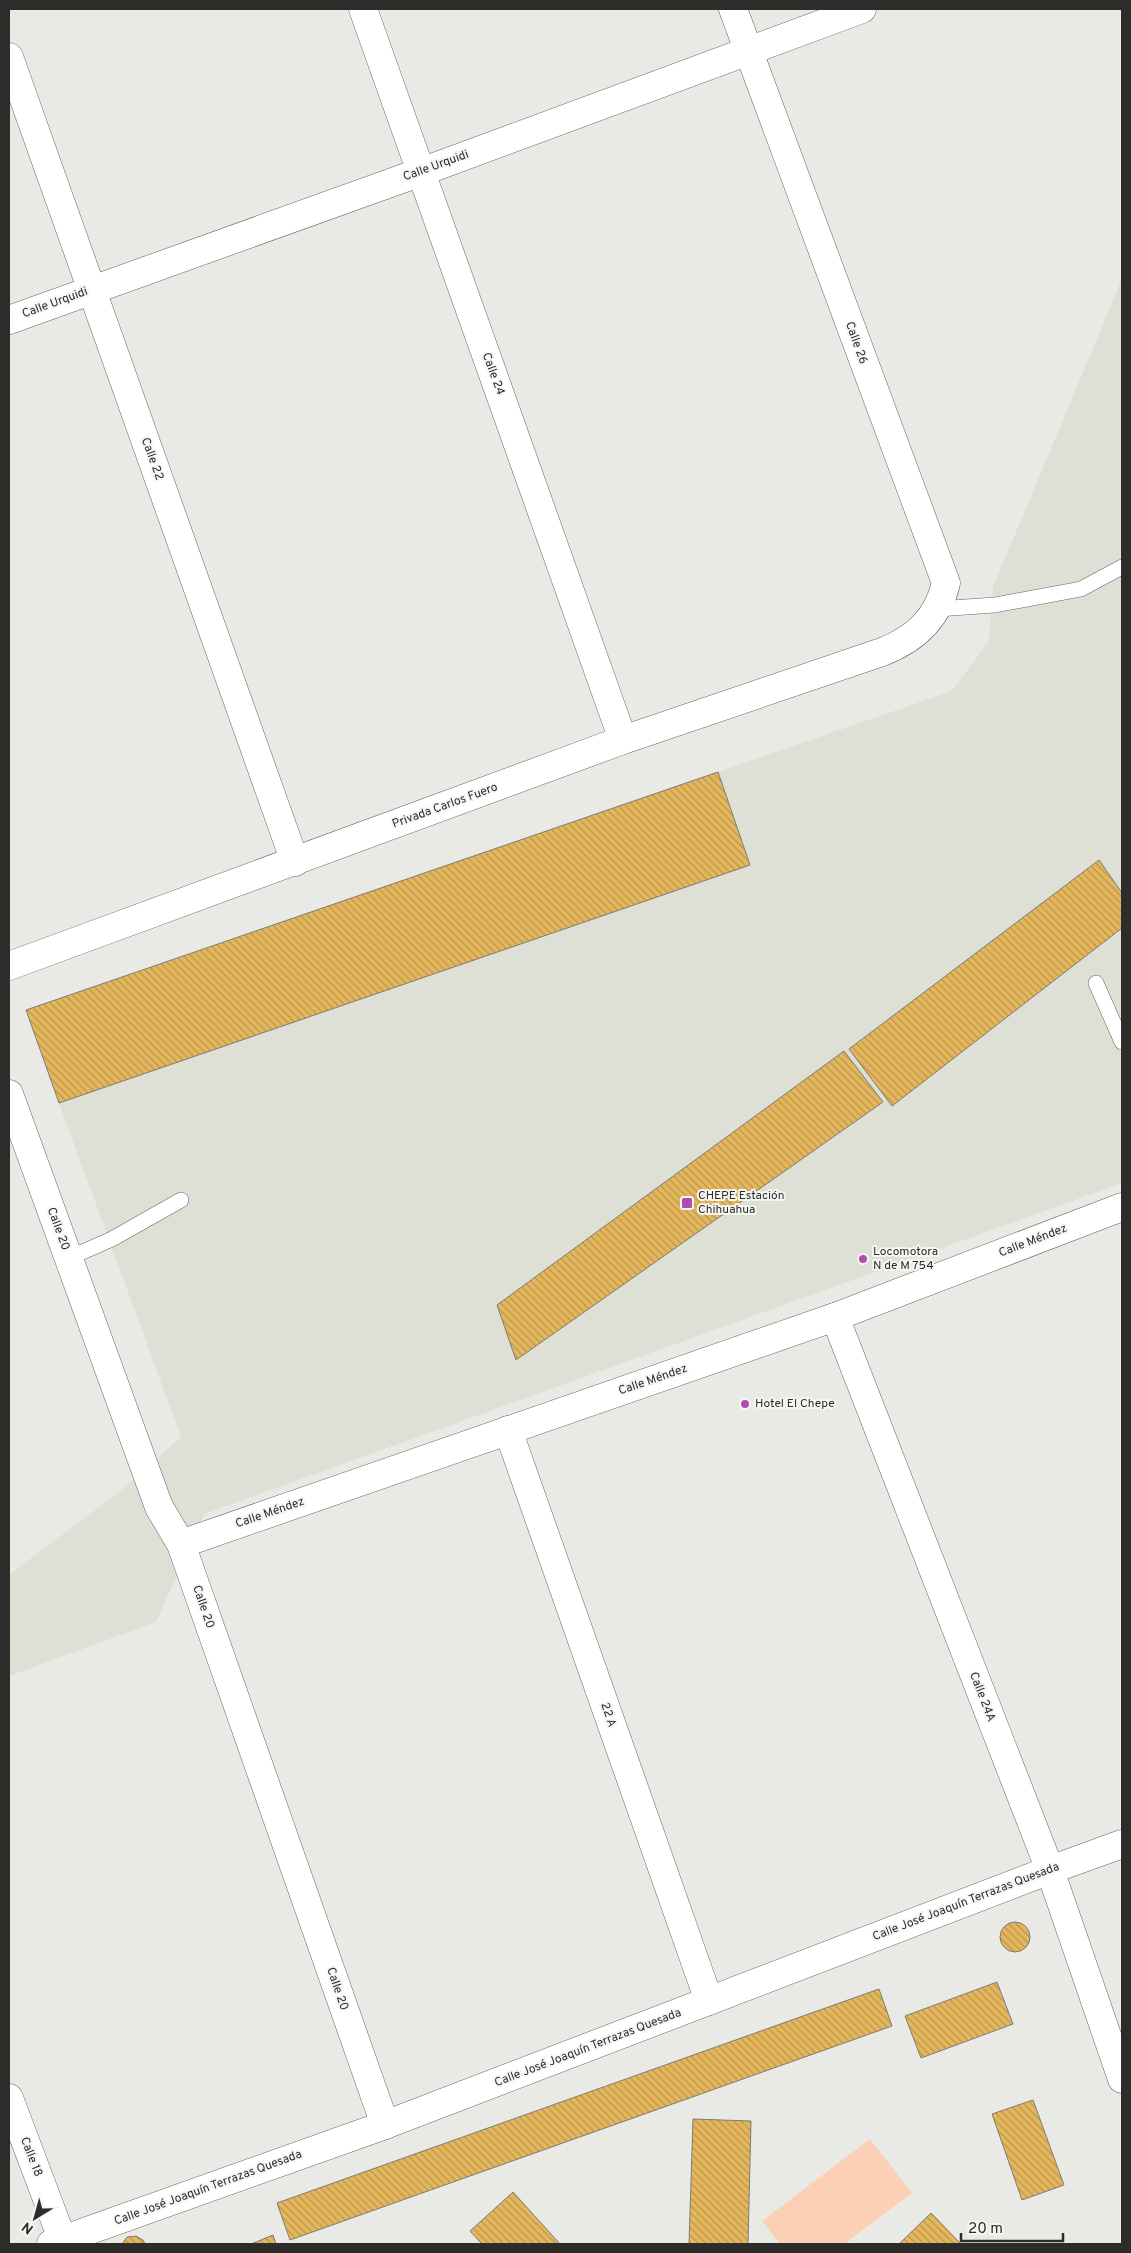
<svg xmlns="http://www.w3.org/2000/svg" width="1131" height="2253" font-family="Overpass,sans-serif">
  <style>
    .built { fill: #dedfd5 }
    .green { fill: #fcd0b5 }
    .building { fill: url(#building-back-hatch); stroke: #7d7b78 }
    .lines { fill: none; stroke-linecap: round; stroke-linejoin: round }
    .lane-casing { stroke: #666663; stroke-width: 16 }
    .street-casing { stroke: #666663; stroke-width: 29 }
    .lane { stroke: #fff; stroke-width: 15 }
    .street { stroke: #fff; stroke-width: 28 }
    .poi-dot { fill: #b14baf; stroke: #f6f7f3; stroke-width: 2 }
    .labels { text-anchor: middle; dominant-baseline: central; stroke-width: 4; stroke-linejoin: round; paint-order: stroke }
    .street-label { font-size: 12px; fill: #2c2c2b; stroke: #f6f7f3 }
    .poi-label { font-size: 12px; fill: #2c2c2b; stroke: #f6f7f3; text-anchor: start }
  </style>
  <defs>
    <pattern id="building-back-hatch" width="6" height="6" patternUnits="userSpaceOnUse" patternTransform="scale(1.25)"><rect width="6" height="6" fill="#e5b75c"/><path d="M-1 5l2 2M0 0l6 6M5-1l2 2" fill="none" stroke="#ba954c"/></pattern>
  </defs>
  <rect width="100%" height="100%" fill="#e9eae6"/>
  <polygon class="built" points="1122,279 1122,1183 204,1514 156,1622 9,1676 9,1575 118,1493 181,1437 59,1103 750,865 718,772 952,691 989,641 993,587"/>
  <polygon class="green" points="870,2139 912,2193 844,2244 780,2244 762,2221"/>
  <g class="building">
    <polygon points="718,772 750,865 59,1103 26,1010"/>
    <polygon points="1099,860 1122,893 1122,928 892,1106 849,1049"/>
    <polygon points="844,1051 883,1102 516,1360 497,1305"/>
    <circle cx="1015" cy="1937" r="15"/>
    <polygon points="997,1982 1013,2024 921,2058 905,2016"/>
    <polygon points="879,1989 892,2026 290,2240 277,2203"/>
    <polygon points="1033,2100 1064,2185 1022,2200 992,2114"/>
    <polygon points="693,2119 751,2121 748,2244 689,2244"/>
    <polygon points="513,2192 560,2244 482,2244 470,2231"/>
    <polygon points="931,2213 961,2244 899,2244"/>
    <polygon points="273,2235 276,2244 251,2244"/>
    <polygon points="136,2236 143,2240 145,2244 122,2244 127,2237"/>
  </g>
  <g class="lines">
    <defs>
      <g id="lane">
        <polyline points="937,609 995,605 1081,589 1122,567"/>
        <polyline points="1096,983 1122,1042"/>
        <polyline points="69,1258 112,1239 181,1200"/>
      </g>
      <g id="street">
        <polyline points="363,9 623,740"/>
        <polyline points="9,57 295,862"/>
        <polyline points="9,320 421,172 862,9"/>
        <path d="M9,966L623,740L882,652C916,639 938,618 946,583L733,9"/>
        <polyline points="9,1094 159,1507 181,1544 385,2125"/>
        <polyline points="835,1317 1050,1870 1122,2079"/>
        <polyline points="508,1430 709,2001"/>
        <polyline points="181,1544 835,1317 1122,1207"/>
        <polyline points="9,2098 64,2244"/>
        <polyline points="51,2244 385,2125 1050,1870 1122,1844"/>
      </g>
    </defs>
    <use href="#lane" class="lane-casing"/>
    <use href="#street" class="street-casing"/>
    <use href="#lane" class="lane"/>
    <use href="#street" class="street"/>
  </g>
  <g class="poi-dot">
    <rect x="681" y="1197" width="12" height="12" rx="2.5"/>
    <circle cx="863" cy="1259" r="5"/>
    <circle cx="745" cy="1404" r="5"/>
  </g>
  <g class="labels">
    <g class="street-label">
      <text transform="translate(436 166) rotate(-20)">Calle Urquidi</text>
      <text transform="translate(55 303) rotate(-20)">Calle Urquidi</text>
      <text transform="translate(856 343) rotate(70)">Calle 26</text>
      <text transform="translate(493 374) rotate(70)">Calle 24</text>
      <text transform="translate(152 459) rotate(70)">Calle 22</text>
      <text transform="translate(445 806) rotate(-20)">Privada Carlos Fuero</text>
      <text transform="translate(58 1229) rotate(70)">Calle 20</text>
      <text transform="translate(1033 1241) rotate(-21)">Calle Méndez</text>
      <text transform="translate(653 1380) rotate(-19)">Calle Méndez</text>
      <text transform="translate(270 1513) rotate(-19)">Calle Méndez</text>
      <text transform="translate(203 1607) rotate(71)">Calle 20</text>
      <text transform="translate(982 1697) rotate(69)">Calle 24A</text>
      <text transform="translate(608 1715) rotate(71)">22 A</text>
      <text transform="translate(966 1902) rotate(-21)">Calle José Joaquín Terrazas Quesada</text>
      <text transform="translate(337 1989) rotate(71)">Calle 20</text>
      <text transform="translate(588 2048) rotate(-21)">Calle José Joaquín Terrazas Quesada</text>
      <text transform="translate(31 2157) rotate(69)">Calle 18</text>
      <text transform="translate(208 2188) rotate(-20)">Calle José Joaquín Terrazas Quesada</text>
    </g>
    <g class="poi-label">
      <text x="698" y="1196">CHEPE Estación<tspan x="698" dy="14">Chihuahua</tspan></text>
      <text x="873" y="1252">Locomotora<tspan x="873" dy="14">N de M 754</tspan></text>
      <text x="755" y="1404">Hotel El Chepe</text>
    </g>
  </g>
  <rect width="1131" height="2253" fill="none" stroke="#2c2c2b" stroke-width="20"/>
  <g transform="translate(35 2218) rotate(217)" stroke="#f6f7f3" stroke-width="4" paint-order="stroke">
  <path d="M0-4L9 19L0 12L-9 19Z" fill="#2c2c2b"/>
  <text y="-8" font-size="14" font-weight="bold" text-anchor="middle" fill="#2c2c2b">N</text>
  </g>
  <path d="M961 2233v8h102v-8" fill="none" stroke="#2c2c2b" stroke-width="2.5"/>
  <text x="968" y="2233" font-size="15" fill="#2c2c2b" stroke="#f6f7f3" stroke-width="4" paint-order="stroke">20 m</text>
</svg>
